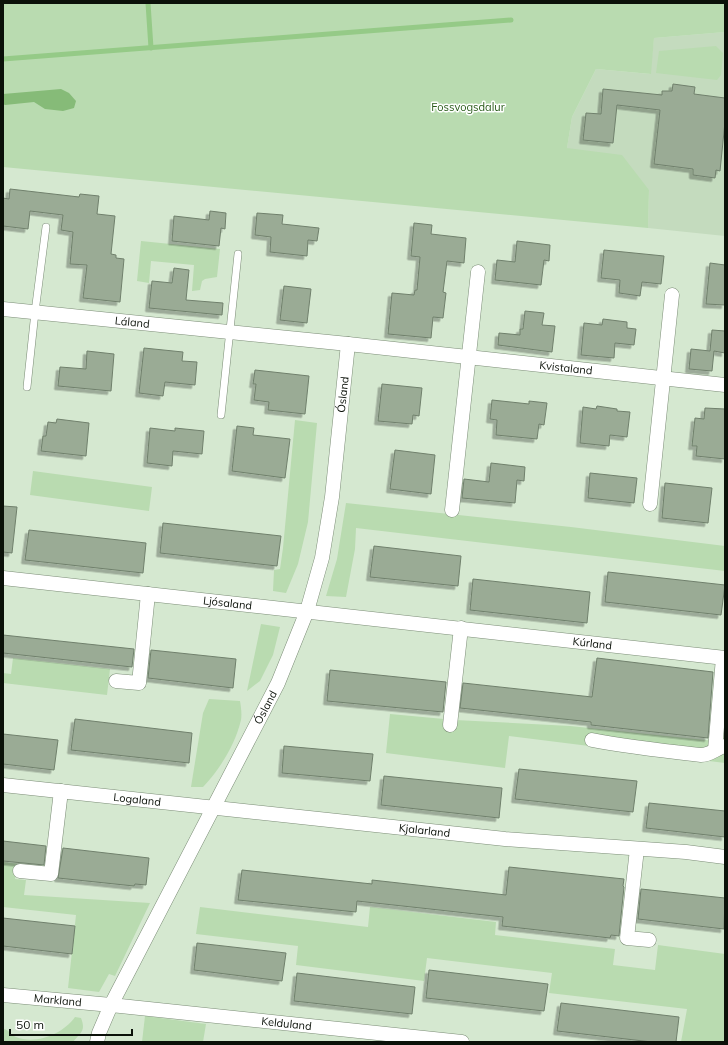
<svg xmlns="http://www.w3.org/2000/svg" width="728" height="1045" font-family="Mulish,sans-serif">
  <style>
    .built { fill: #c4dbbe }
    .green { fill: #b9dbb0 }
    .forest { fill: #86bb78 }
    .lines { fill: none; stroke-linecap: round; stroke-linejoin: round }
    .stream { stroke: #95ca87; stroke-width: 5 }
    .building { fill: #9aab95; stroke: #70806c; filter: url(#shadow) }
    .service-casing { stroke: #7c8d77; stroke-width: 8 }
    .minor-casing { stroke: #7c8d77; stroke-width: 15 }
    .service { stroke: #fff; stroke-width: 7 }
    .minor { stroke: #fff; stroke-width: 14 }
    .labels { text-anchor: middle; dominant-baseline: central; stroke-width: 3; stroke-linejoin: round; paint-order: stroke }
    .park-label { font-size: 11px; fill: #285a18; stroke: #fff }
    .street-label { font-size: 11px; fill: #0b1109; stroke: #fff }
  </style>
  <defs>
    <filter id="shadow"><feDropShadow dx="-3.5" dy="3.5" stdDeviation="0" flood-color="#0004"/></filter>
  </defs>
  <rect width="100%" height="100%" fill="#d5e8d0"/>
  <polygon class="built" points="725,32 725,236 648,228 649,190 567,148 572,117 596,69 650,74 654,38"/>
  <g class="green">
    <polygon points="3,3 725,3 725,32 654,38 651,74 596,69 572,117 567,148 622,155 649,190 648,228 3,167"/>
    <polygon points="716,46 723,53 721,75 717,80 656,73 659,51"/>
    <polygon points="141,241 220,249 217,277 205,279 202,281 200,290 192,291 194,265 151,261 149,283 137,281"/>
    <polygon points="295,420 317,423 308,522 298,564 286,593 273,591 274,570 280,569 283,548"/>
    <polygon points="33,471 152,487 149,511 30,495"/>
    <polygon points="346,503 571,527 725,546 725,571 356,528 355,549 346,597 326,596 337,559"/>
    <polygon points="261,624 280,627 273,655 260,681 247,691"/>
    <polygon points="13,658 110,669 107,695 3,683 3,673 11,674"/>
    <path d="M209,699L240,701C241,707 242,714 241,720C235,745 220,769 203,787H191L203,713Z"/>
    <polygon points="390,714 455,720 570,726 725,742 725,763 509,736 505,768 386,753"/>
    <polygon points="3,862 19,864 15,879 26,880 24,895 150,903 115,976 109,974 99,992 68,988 76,915 3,907"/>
    <polygon points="200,907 368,927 370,907 496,922 495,935 615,949 613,965 655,970 658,945 725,954 725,1042 681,1042 687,1009 549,993 552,973 427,958 424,981 296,965 298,946 196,934"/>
    <polygon points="145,1016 206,1024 203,1042 142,1042"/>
    <path d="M75,1017L81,1018C86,1031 81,1032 73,1042H3V1029C9,1029 10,1035 16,1037C36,1045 63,1034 75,1017Z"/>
  </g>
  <polygon class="forest" points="61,89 69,93 76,101 74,108 63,111 45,109 34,102 5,105 3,104 3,94"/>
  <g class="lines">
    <g class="stream">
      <polyline points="148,3 151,48"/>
      <polyline points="3,59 511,20"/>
    </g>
  </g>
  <g class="building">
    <polygon points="673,84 695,87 694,94 725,98 725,122 720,171 716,170 715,178 693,175 693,169 654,164 660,110 617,105 613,143 583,140 586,113 601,114 603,89 662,95 662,91 672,91"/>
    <polygon points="10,189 79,197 80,194 99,196 97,214 115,216 111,254 116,255 116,258 124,259 120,302 83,298 87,265 70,264 73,232 61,230 63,215 30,211 28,229 3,226 3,198 9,199"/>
    <polygon points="210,211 226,213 225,229 221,228 219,246 172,241 174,216 209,220"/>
    <polygon points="257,213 283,215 282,224 319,228 317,241 308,240 307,256 270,252 271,237 255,235"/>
    <polygon points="414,223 432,225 431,234 466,238 464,263 447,261 443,292 446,293 443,318 433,317 431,338 388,334 392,293 414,295 415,290 417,290 420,257 411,256"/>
    <polygon points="517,241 550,245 549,261 544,260 541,285 495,280 497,260 515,262"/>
    <polygon points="604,250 664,256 661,284 642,282 640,296 619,293 620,280 601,278"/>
    <polygon points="710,263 725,265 725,305 706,304"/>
    <polygon points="174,268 189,270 186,300 223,303 222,315 149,308 152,281 172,283"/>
    <polygon points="284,286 311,289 307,323 280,320"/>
    <polygon points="525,311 544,313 542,325 555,326 552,352 498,345 499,333 520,335 520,329 523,329"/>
    <polygon points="603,319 627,322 627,328 636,329 634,345 615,343 614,358 581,355 584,323 602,325"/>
    <polygon points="712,330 725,331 725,353 714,351 712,371 689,369 691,349 710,351"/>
    <polygon points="144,348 183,352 182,361 197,362 195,385 165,382 163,396 139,393"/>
    <polygon points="87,351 114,354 111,391 58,386 60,367 86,369"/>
    <polygon points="255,370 309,376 305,414 268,410 269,402 254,400 256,384 253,384"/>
    <polygon points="382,384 422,388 419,416 413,415 412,424 378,421"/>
    <polygon points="492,400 529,404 529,401 547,403 544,425 539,424 537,439 496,435 497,420 490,419"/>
    <polygon points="597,406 617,409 617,411 630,412 627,437 610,435 609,446 580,443 583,407 596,409"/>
    <polygon points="705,408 725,409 725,459 696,456 697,446 692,446 695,418 704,419"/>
    <polygon points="57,419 89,423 86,456 41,451 43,436 46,436 48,422 56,423"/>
    <polygon points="237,426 254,428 253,435 290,439 285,478 232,471"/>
    <polygon points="150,428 175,431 175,428 204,431 202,454 173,451 172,466 147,463"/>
    <polygon points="395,450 435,455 431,494 390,489"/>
    <polygon points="491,463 525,467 524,481 517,480 515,503 462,498 464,479 489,482"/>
    <polygon points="590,473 637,478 634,503 588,498"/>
    <polygon points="665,483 712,488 708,523 662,518"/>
    <polygon points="3,506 17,507 12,553 3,552"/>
    <polygon points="163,523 281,536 277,566 160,553"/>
    <polygon points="29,530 146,543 143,573 25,560"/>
    <polygon points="374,546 461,556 458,586 370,577"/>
    <polygon points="608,572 725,585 721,615 605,602"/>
    <polygon points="473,579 590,592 587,623 470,610"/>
    <polygon points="3,635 134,649 132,667 3,653"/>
    <polygon points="151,650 236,659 233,688 148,678"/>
    <polygon points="597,658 713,672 708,738 591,725 591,722 460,708 463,683 592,697"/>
    <polygon points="330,670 446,682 443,712 327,701"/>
    <polygon points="75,719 192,733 189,763 71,750"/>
    <polygon points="3,734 58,740 54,770 3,764"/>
    <polygon points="284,746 373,754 370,781 282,773"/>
    <polygon points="519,769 637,781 633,812 515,799"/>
    <polygon points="384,776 502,788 499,818 381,805"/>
    <polygon points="649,803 725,811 725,837 646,828"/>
    <polygon points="3,841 46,846 44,865 3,861"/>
    <polygon points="63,848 149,858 146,885 135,884 134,886 58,878"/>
    <polygon points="509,867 624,879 623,886 624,887 619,936 611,935 610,938 502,926 503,917 357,901 356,912 238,900 242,870 372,884 372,880 506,895"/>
    <polygon points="641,889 725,898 724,929 638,919"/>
    <polygon points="3,918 75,926 72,954 3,946"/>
    <polygon points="197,943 286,953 282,981 194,970"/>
    <polygon points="429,970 548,984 544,1011 426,998"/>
    <polygon points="297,973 415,987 412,1014 294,1001"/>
    <polygon points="561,1003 679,1017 676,1042 652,1042 557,1031"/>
  </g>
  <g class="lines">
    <defs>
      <g id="service">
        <polyline points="27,387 35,312 46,227"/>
        <polyline points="221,415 238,254"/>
      </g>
      <g id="minor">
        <path id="s1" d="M3,309L348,344L725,385"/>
        <polyline points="650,504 672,295"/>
        <polyline points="452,510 478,272"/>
        <path id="s2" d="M3,578L725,658"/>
        <polyline points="116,681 139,683 148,594"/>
        <polyline points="450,725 461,628"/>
        <path d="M592,740C628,747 665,751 701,755C711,755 716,748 725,746"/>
        <polyline points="715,750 723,658"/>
        <path id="s3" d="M3,785L505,839L686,852L725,857"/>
        <polyline points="637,849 627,938 649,940"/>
        <polyline points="20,871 51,874 61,791"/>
        <path id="s4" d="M3,995L111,1005L462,1042"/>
        <path id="s5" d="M97,1042L99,1033L111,1005L278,683L307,611L322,558L332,497L348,344"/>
      </g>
    </defs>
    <use href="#service" class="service-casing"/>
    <use href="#minor" class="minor-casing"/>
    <use href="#service" class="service"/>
    <use href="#minor" class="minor"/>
  </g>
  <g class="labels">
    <g class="park-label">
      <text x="468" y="107">Fossvogsdalur</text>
    </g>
    <g class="street-label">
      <text stroke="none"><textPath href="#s1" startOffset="130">Láland</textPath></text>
      <text stroke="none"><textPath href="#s1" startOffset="566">Kvistaland</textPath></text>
      <text stroke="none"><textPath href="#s5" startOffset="700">Ósland</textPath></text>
      <text stroke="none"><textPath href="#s2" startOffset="226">Ljósaland</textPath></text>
      <text stroke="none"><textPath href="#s2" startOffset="593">Kúrland</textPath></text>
      <text stroke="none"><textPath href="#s5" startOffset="375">Ósland</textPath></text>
      <text stroke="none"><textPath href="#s3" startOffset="135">Logaland</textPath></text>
      <text stroke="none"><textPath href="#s3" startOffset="424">Kjalarland</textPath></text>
      <text stroke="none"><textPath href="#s4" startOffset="55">Markland</textPath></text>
      <text stroke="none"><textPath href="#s4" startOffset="285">Kelduland</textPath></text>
    </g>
  </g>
  <rect width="728" height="1045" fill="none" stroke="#0b1109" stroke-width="8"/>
  <path d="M10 1029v6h122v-6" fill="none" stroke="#0b1109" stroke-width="2"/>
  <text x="16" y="1029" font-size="12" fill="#0b1109" stroke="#ffffff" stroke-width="3" paint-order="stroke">50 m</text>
</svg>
